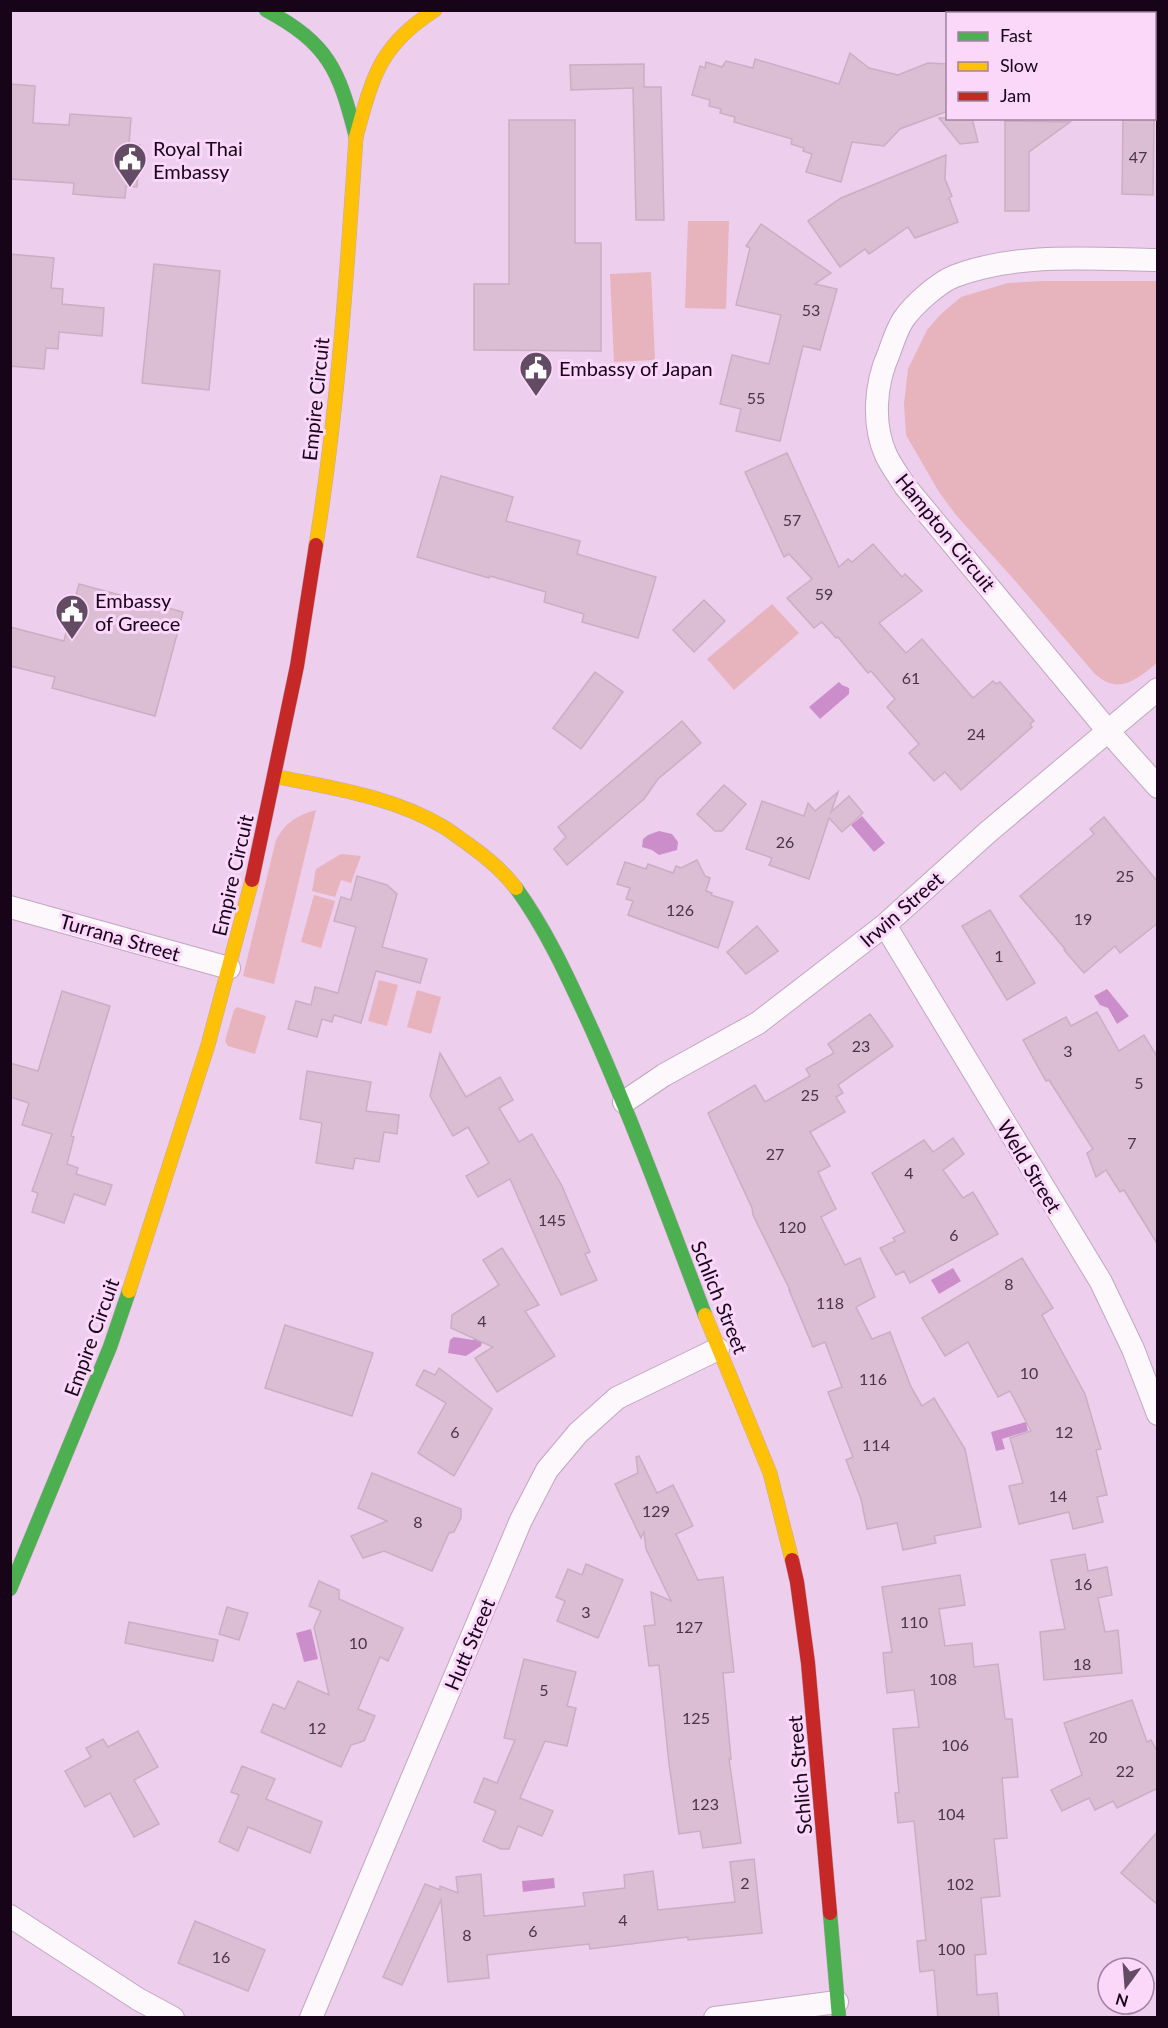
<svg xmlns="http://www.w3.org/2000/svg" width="1168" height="2028" font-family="Lato,sans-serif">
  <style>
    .green { fill: #e7b3bd }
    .water { fill: #cc8ecb }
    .building { fill: #dbbed3; stroke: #caaec3; stroke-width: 1.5 }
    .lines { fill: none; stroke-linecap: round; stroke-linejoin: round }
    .street-casing { stroke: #c0a7bf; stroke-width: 24 }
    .fast-casing { stroke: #c0a7bf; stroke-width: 15 }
    .slow-casing { stroke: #c0a7bf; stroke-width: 15 }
    .jam-casing { stroke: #c0a7bf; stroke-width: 15 }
    .street { stroke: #fcf8fc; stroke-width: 22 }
    .fast { stroke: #4caf50; stroke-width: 14 }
    .slow { stroke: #ffc107; stroke-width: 14 }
    .jam { stroke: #c62828; stroke-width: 14 }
    .labels { text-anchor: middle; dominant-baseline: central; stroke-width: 6; stroke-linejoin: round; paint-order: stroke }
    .number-label { font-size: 16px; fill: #4a3449 }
    .poi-label { font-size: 20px; fill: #170418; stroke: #fbd7fa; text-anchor: start }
    .street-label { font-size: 20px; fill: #170418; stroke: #fbd7fa }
  </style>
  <rect width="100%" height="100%" fill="#eeceed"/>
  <g class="green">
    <polygon points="688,221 729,221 726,309 685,308"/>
    <polygon points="651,272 655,360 614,362 610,274"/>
    <path d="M1043,281H1157V663C1136,680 1118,696 1094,673L1018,584L956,515L939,492L906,435L904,404L908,369L927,330L940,315L961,297L1008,283Z"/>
    <polygon points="772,604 799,633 734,690 707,659"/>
    <path d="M316,810L274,984L243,976L276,840C285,823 297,815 316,810Z"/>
    <polygon points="341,854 361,856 351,883 341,880 335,897 312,891 316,869"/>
    <polygon points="314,895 335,901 321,948 301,942"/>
    <polygon points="379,980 398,985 387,1026 368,1021"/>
    <polygon points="417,990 441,997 431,1034 407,1027"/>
    <polygon points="237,1007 266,1016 255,1054 228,1046 225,1041 234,1010"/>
  </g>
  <g class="water">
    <polygon points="839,682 842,685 849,688 849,694 820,719 809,707"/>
    <polygon points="862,816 885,843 874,852 851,825"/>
    <polygon points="659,831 672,834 678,842 677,850 659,855 652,850 642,847 643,839 648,835"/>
    <polygon points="1107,989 1129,1016 1117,1024 1108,1008 1100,1005 1094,996"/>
    <polygon points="953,1268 961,1281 939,1294 931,1280"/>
    <polygon points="478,1336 482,1342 481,1346 466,1356 448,1353 450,1340 454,1337 473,1340"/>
    <polygon points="1026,1422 1028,1431 1002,1439 1005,1449 996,1451 991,1432"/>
    <polygon points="311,1629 318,1659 304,1662 296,1633"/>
    <polygon points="554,1878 555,1888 523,1892 522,1881"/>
  </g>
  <g class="building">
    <polygon points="850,53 869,68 898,75 928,63 948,64 948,111 900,129 884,146 852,142 841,182 806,172 812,154 803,151 804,148 791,144 792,139 734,122 735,117 720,113 721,109 709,106 710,100 692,95 700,66 705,68 706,62 722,67 726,61 753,68 755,59 839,84"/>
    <polygon points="644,64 644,87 661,87 664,220 636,220 633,88 571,90 570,65"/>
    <polygon points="10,84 35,86 33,123 69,125 70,114 131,118 129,144 140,145 137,187 126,186 125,198 106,197 73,194 74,183 10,179"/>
    <polygon points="939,118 972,118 978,142 960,144"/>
    <polygon points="1123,118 1154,118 1153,195 1122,194"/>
    <polygon points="509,120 575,120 575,243 601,243 601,351 474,350 474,284 509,284"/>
    <polygon points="1005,121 1070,122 1029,152 1029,211 1005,211"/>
    <polygon points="946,155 945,179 952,196 949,198 958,222 915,238 908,227 869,254 865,249 840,267 808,221 841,198"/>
    <polygon points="761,224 831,273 815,284 837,289 820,350 803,346 780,441 736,431 741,409 720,404 732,355 769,364 781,315 736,305 750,248 746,246"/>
    <polygon points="10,254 54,258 51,288 63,289 62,304 104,308 102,336 59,332 58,349 46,348 44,369 10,366"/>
    <polygon points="154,264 220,271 209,390 142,383"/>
    <polygon points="787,453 839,567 848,559 852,562 873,544 902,577 905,574 922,591 879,623 906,653 922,639 973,698 993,681 996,684 1000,682 1034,721 1030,724 1032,727 961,790 945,772 934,781 909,753 919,744 887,707 895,699 871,671 868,673 838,637 836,638 822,622 814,628 787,598 812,579 789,554 784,557 745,472"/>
    <polygon points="441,476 513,497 506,521 580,541 577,554 656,577 638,638 582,622 584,614 544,602 546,592 490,576 489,578 417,557"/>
    <polygon points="79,584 183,612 155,716 52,688 55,677 10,666 10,627 64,641"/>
    <polygon points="704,600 725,621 694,652 673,630"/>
    <polygon points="595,672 623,692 581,749 553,728"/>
    <polygon points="682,721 701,743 658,779 644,799 567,865 554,849 566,837 558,827"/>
    <polygon points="724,785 746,804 722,831 715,831 697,814"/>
    <polygon points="838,792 831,812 849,796 863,813 842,832 829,818 809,879 769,865 772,858 746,849 762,801 804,816 808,803 815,811"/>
    <polygon points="1104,817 1158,882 1158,923 1120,953 1115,946 1084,973 1064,950 1065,949 1020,896 1094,834 1090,829"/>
    <polygon points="697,860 705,876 710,878 706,891 712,893 711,895 733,902 718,948 628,915 633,901 626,899 630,888 617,884 625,862 646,869 648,864 673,873 676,866 681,868"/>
    <polygon points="357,876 387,885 397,894 382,947 427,959 420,983 376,971 361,1023 334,1015 332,1022 322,1019 317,1037 288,1029 296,1001 311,1005 315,987 338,993 356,927 334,921 341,897 351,900"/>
    <polygon points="990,910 1035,983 1007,1000 962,926"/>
    <polygon points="757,926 778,951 746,974 727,952"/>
    <polygon points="62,991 110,1006 71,1136 74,1137 67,1164 78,1168 76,1174 112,1185 105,1205 74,1194 64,1223 32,1212 38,1193 32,1191 52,1134 22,1125 29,1103 10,1097 10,1063 38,1071"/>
    <polygon points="1097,1012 1119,1051 1144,1035 1158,1058 1158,1245 1124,1190 1120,1192 1106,1170 1096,1177 1087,1153 1093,1149 1049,1080 1046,1081 1023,1040 1066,1017 1071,1026"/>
    <polygon points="870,1014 893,1046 838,1085 843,1093 836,1097 845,1112 810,1132 830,1166 818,1172 836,1209 821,1217 845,1265 860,1258 875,1297 856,1307 872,1339 890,1332 911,1387 922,1406 934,1398 965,1449 981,1527 934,1536 936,1543 903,1550 897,1523 867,1529 861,1499 846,1460 853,1457 828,1392 842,1387 825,1342 813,1347 789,1290 790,1290 753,1215 752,1208 708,1113 755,1085 765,1102 810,1076 806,1069 834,1053 828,1044"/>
    <polygon points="440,1053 466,1097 500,1077 513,1100 499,1108 519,1142 532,1134 562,1186 590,1252 585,1254 597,1280 561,1295 510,1179 478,1197 466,1176 489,1163 468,1127 453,1136 430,1096"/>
    <polygon points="307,1071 371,1082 366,1111 399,1115 397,1134 384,1132 379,1162 355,1158 353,1169 316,1163 322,1123 300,1119"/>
    <polygon points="953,1138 964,1154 943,1170 963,1198 973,1192 998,1234 910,1283 904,1271 896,1275 880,1248 895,1241 893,1238 905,1232 872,1173 924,1140 933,1152"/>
    <polygon points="502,1248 539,1305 525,1311 555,1356 497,1392 475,1358 493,1347 451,1328 452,1315 499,1285 483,1260"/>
    <polygon points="1022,1258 1053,1308 1042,1315 1085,1394 1101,1449 1096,1450 1107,1495 1097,1497 1103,1522 1073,1529 1069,1512 1019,1524 1009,1486 1023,1483 1010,1438 1031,1431 1010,1391 998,1397 968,1342 945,1356 922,1318"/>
    <polygon points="285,1325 373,1353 352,1416 265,1388"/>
    <polygon points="439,1368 492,1409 454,1476 418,1453 446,1403 416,1385 424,1370 435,1375"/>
    <polygon points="639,1456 657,1493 673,1485 693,1526 676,1534 698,1580 723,1577 734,1672 723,1673 731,1759 729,1759 741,1843 703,1848 700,1831 679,1834 669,1764 659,1665 649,1666 644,1626 655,1625 651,1592 671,1601 646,1549 644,1532 641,1538 615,1484 638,1473 636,1457"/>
    <polygon points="372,1473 461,1509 461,1518 454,1532 449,1533 432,1571 384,1551 363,1558 351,1536 387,1521 358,1508"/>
    <polygon points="1085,1554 1088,1571 1107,1567 1112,1595 1098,1598 1105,1632 1118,1630 1122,1673 1044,1680 1040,1632 1065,1629 1051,1560"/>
    <polygon points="586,1564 623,1580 598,1638 557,1621 565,1601 556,1597 568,1569 582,1575"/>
    <polygon points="960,1575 965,1605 939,1609 945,1646 972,1643 974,1667 998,1664 1005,1719 1012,1719 1018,1777 1002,1778 1007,1838 994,1839 1000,1896 981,1898 986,1954 975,1955 977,1995 997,1993 999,2018 938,2018 934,1970 920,1972 917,1941 926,1940 914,1821 898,1823 895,1793 899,1793 893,1729 919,1727 914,1690 887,1693 883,1653 892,1652 882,1587"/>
    <polygon points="319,1581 339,1590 339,1599 403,1628 388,1661 380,1657 358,1709 375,1716 364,1741 351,1745 341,1767 261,1732 273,1704 285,1709 298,1681 329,1695 314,1627 321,1611 309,1606"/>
    <polygon points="227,1607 248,1613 239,1640 219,1634"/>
    <polygon points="129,1622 218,1640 213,1661 125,1643"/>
    <polygon points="524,1659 576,1672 567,1706 576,1708 567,1746 545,1741 520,1798 553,1811 542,1836 518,1826 509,1849 501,1849 483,1841 496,1811 474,1802 484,1778 497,1783 515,1740 504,1738"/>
    <polygon points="1132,1700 1147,1742 1151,1740 1158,1753 1158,1788 1117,1808 1113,1801 1095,1810 1089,1798 1062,1811 1051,1790 1082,1775 1064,1723"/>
    <polygon points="138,1731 158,1767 134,1780 159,1824 134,1837 110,1793 85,1807 65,1771 91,1757 86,1748 103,1739 108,1747"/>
    <polygon points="242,1766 275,1779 266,1799 322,1822 310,1853 248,1827 238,1851 219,1842 239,1795 231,1792"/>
    <polygon points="1158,1831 1158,1905 1121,1873"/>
    <polygon points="754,1859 762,1933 688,1940 688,1937 590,1949 589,1944 487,1955 489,1978 448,1982 441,1900 402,1985 383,1977 425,1884 440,1890 440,1886 458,1893 456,1877 481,1874 484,1916 585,1906 583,1893 625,1888 624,1875 653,1871 658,1910 735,1902 730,1862"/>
    <polygon points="195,1921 265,1950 248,1991 178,1963"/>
  </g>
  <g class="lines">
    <defs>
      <g id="street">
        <path d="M1158,260C1091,259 1019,252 955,276C939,282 913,305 903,320C897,329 893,342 889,353C875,384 872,424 886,455C891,466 899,476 905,486L1108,731L1158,787"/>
        <polyline points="10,907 229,968"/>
        <polyline points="885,925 1101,1282 1133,1349 1158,1414"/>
        <polyline points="624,1102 664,1075 758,1023 885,925 988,832 1158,689"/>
        <polyline points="10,1916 138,1999 173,2018"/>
        <polyline points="311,2018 521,1520 547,1470 578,1433 617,1398 718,1349"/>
        <polyline points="715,2018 837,2002"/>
      </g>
      <g id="fast">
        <path d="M266,10C329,44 339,70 356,137"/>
        <path d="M516,888C548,932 570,982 593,1032C634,1125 669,1220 705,1315"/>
        <polyline points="10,1589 110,1347 129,1291"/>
        <polyline points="830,1913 839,2018"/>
      </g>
      <g id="slow">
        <path d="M356,137C373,76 379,46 435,10"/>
        <path d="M316,545C338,410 347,273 356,137"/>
        <path d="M274,776C331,788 391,796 442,826C451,831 459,838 468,844C485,856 503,871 516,888"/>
        <polyline points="129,1291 208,1045 252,880"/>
        <polyline points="705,1315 770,1473 792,1560"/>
      </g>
      <g id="jam">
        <polyline points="252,880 297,666 316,545"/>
        <polyline points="792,1560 797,1582 808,1663 830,1913"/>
      </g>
    </defs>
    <use href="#street" class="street-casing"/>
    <use href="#fast" class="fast-casing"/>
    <use href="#slow" class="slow-casing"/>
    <use href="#jam" class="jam-casing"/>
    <use href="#street" class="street"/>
    <use href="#fast" class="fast"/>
    <use href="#slow" class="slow"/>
    <use href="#jam" class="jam"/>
  </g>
  <defs>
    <symbol id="civic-pin" viewBox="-11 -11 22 30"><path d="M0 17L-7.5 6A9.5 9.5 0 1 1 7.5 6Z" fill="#624b63" stroke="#fbd7fa"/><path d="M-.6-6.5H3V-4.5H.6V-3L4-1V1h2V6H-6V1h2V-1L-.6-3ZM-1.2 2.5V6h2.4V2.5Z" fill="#fff"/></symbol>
  </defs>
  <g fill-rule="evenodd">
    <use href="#civic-pin" x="111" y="140" width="38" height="52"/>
    <use href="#civic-pin" x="517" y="349" width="38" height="52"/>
    <use href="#civic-pin" x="53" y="592" width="38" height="52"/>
  </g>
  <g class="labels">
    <g class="number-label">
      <text x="1138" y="156">47</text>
      <text x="811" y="309">53</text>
      <text x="756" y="397">55</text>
      <text x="792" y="519">57</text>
      <text x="824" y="593">59</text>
      <text x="911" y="677">61</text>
      <text x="976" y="733">24</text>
      <text x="785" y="841">26</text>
      <text x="1125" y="875">25</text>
      <text x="680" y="909">126</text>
      <text x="1083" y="918">19</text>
      <text x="999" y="955">1</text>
      <text x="861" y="1045">23</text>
      <text x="1068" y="1050">3</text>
      <text x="1139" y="1082">5</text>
      <text x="810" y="1094">25</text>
      <text x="1132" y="1142">7</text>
      <text x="775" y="1153">27</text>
      <text x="909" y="1172">4</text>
      <text x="552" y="1219">145</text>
      <text x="792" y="1226">120</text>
      <text x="954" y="1234">6</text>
      <text x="1009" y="1283">8</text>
      <text x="830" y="1302">118</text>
      <text x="482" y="1320">4</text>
      <text x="1029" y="1372">10</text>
      <text x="873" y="1378">116</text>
      <text x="455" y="1431">6</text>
      <text x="1064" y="1431">12</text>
      <text x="876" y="1444">114</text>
      <text x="1058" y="1495">14</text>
      <text x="656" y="1510">129</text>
      <text x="418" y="1521">8</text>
      <text x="1083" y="1583">16</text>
      <text x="586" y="1611">3</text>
      <text x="914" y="1621">110</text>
      <text x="689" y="1626">127</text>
      <text x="358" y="1642">10</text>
      <text x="1082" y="1663">18</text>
      <text x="943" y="1678">108</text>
      <text x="544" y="1689">5</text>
      <text x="696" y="1717">125</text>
      <text x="317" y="1727">12</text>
      <text x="1098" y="1736">20</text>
      <text x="955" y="1744">106</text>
      <text x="1125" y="1770">22</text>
      <text x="705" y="1803">123</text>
      <text x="951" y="1813">104</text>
      <text x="745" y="1882">2</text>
      <text x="960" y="1883">102</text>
      <text x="623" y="1919">4</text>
      <text x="533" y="1930">6</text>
      <text x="467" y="1934">8</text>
      <text x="951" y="1948">100</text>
      <text x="221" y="1956">16</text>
    </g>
    <g class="poi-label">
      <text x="153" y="148">Royal Thai<tspan x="153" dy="23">Embassy</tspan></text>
      <text x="559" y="368">Embassy of Japan</text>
      <text x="95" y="600">Embassy<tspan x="95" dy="23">of Greece</tspan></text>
    </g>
    <g class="street-label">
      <text transform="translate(315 399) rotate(-84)">Empire Circuit</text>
      <text transform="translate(946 532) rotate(51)">Hampton Circuit</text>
      <text transform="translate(232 875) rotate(-77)">Empire Circuit</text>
      <text transform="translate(901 909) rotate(-41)">Irwin Street</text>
      <text transform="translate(120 937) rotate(16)">Turrana Street</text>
      <text transform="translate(1030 1166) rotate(59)">Weld Street</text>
      <text transform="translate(720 1297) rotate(68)">Schlich Street</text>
      <text transform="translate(91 1337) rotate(-70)">Empire Circuit</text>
      <text transform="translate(469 1644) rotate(-67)">Hutt Street</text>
      <text transform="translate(799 1775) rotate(-95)">Schlich Street</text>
    </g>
  </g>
  <rect width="1168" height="2028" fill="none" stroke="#170418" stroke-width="24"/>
  <rect x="946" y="12" width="210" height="108" fill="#fbd7fa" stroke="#a083a0" stroke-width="1.5"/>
  <rect x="958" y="32" width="30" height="9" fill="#4caf50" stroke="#a083a0" stroke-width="1.5"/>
  <text x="1000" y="42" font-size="18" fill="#170418">Fast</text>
  <rect x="958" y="62" width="30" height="9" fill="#ffc107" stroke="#a083a0" stroke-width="1.5"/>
  <text x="1000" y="72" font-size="18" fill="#170418">Slow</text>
  <rect x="958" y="92" width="30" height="9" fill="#c62828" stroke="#a083a0" stroke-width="1.5"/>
  <text x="1000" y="102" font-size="18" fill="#170418">Jam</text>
  <g transform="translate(1126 1986) rotate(196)"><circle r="28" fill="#fbd7fa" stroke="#a083a0" stroke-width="1.5"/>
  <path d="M0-4.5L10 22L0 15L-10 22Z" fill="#624b63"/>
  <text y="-9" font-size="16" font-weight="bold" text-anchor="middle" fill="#170418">N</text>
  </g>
</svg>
